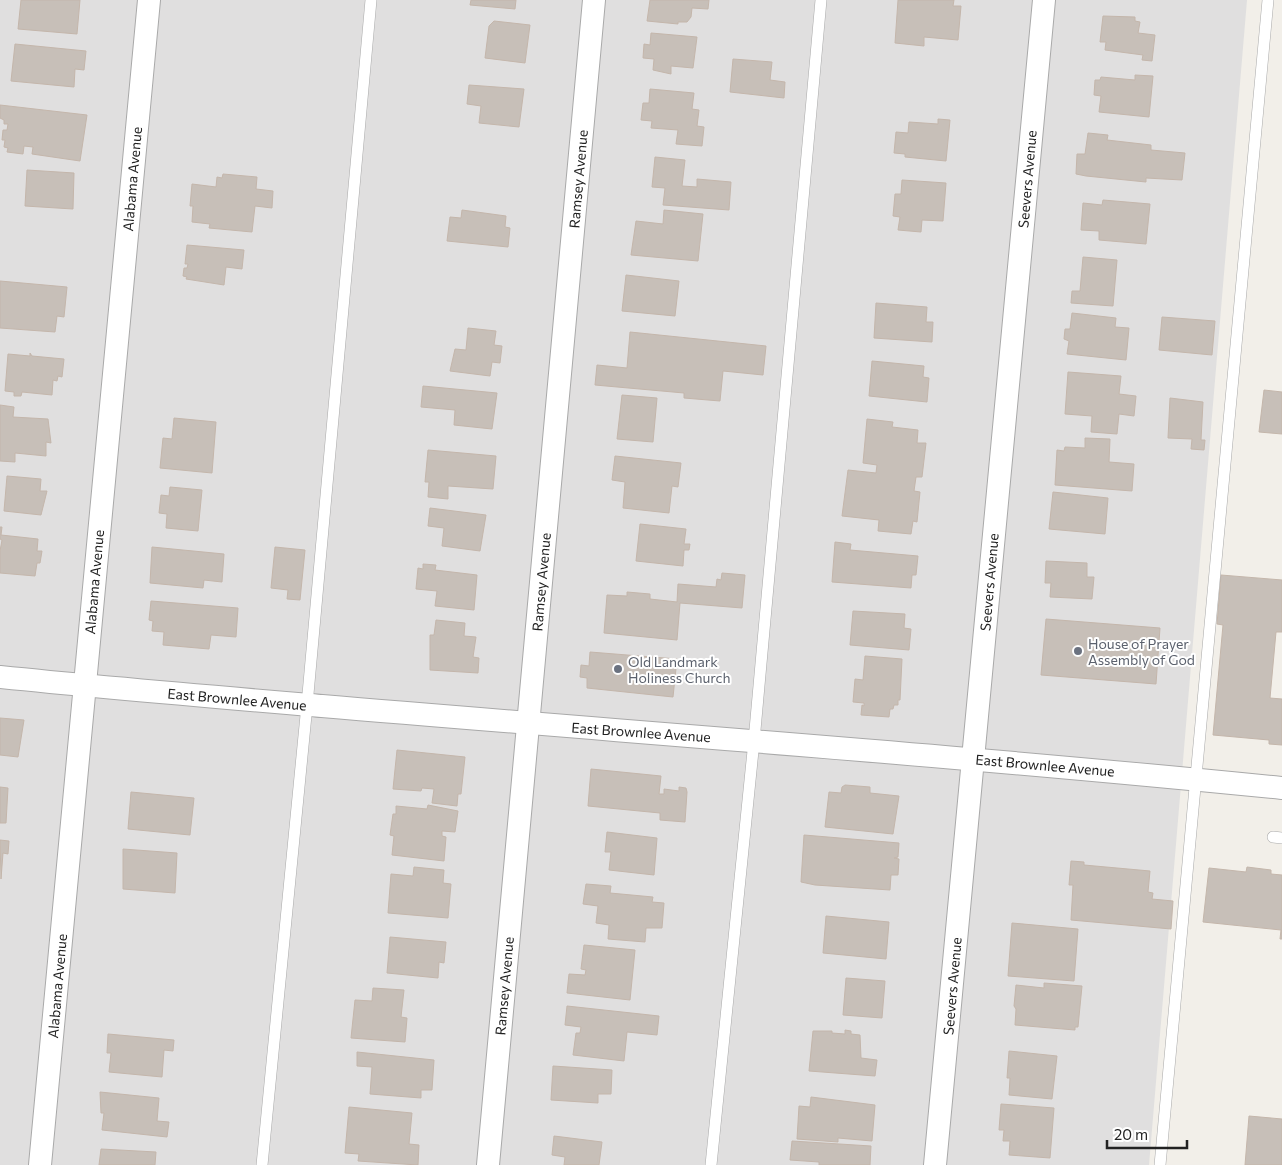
<svg xmlns="http://www.w3.org/2000/svg" width="1282" height="1165" font-family="Commissioner,sans-serif">
  <style>
    .residential { fill: #e0dfdf }
    .building { fill: #c7bfb8; stroke: #c4b6ab }
    .lines { fill: none; stroke-linecap: round; stroke-linejoin: round }
    .lane-casing { stroke: #a9a9a9; stroke-width: 12 }
    .street-casing { stroke: #a9a9a9; stroke-width: 24 }
    .lane { stroke: #fff; stroke-width: 11 }
    .street { stroke: #fff; stroke-width: 22 }
    .worship-dot { fill: #6b7280; stroke: #fff; stroke-width: 2 }
    .labels { text-anchor: middle; dominant-baseline: central; stroke-width: 4; stroke-linejoin: round; paint-order: stroke }
    .street-label { font-size: 14px; fill: #222; stroke: #fff }
    .worship-label { font-size: 14px; fill: #5b616d; stroke: #fff; text-anchor: start }
  </style>
  <rect width="100%" height="100%" fill="#f2efe9"/>
  <polygon class="residential" points="0,0 1247,0 1149,1165 0,1165"/>
  <g class="building">
    <polygon points="21,0 80,0 77,34 18,29"/>
    <polygon points="471,0 516,0 515,9 470,5"/>
    <polygon points="650,0 709,0 708,9 692,8 691,17 687,22 678,22 678,24 647,21"/>
    <polygon points="898,0 954,0 953,6 961,6 958,40 924,37 924,46 895,43"/>
    <polygon points="1103,16 1135,17 1135,21 1140,22 1138,33 1155,35 1152,61 1142,60 1143,55 1105,50 1106,42 1100,42"/>
    <polygon points="494,21 530,25 525,63 485,58 489,26"/>
    <polygon points="651,33 697,37 693,68 671,66 671,74 653,70 654,59 643,58 644,44 650,45"/>
    <polygon points="15,44 86,51 84,70 75,69 74,87 11,81"/>
    <polygon points="733,59 772,62 770,80 785,82 784,98 730,92"/>
    <polygon points="1135,75 1153,76 1149,117 1099,112 1101,96 1094,95 1095,80 1100,80 1101,77 1135,80"/>
    <polygon points="469,85 524,89 519,127 479,123 481,106 467,104"/>
    <polygon points="650,89 694,93 692,109 699,110 697,126 704,127 702,146 676,144 678,130 651,128 652,121 641,120 643,103 649,103"/>
    <polygon points="0,105 87,115 80,161 32,154 33,147 24,146 23,154 7,152 8,148 4,147 5,140 2,140 3,130 7,130 8,124 4,124 4,120 0,118"/>
    <polygon points="938,119 950,120 946,161 905,157 905,154 894,153 896,132 908,133 909,122 938,124"/>
    <polygon points="1088,133 1108,135 1107,140 1151,145 1151,150 1185,153 1182,180 1146,178 1146,182 1086,176 1076,174 1077,154 1085,154"/>
    <polygon points="655,157 685,160 682,186 697,187 697,179 731,182 729,210 663,205 665,188 652,187"/>
    <polygon points="27,170 74,173 73,209 25,206"/>
    <polygon points="223,174 257,177 256,189 273,191 272,208 255,206 252,232 209,228 210,224 192,222 193,206 190,206 192,184 216,187 217,177 222,178"/>
    <polygon points="902,180 946,183 943,221 922,220 921,232 898,230 900,217 893,216 895,194 901,194"/>
    <polygon points="1103,200 1150,204 1146,244 1099,240 1099,231 1081,230 1083,203 1102,205"/>
    <polygon points="462,210 506,216 505,227 510,228 508,247 447,241 450,217 461,218"/>
    <polygon points="664,210 703,214 698,261 631,255 636,221 663,224"/>
    <polygon points="187,245 244,250 242,269 226,267 224,285 186,279 187,277 183,276 184,268 187,268 188,264 185,264"/>
    <polygon points="1083,257 1117,260 1113,306 1071,303 1072,291 1080,291"/>
    <polygon points="626,275 679,281 675,316 622,311"/>
    <polygon points="0,281 67,287 64,317 57,316 55,332 0,328"/>
    <polygon points="876,303 927,307 926,322 933,322 932,342 874,338"/>
    <polygon points="1072,313 1116,318 1115,327 1129,328 1126,360 1067,354 1069,341 1064,339 1065,329 1070,329"/>
    <polygon points="1162,317 1215,321 1212,355 1159,350"/>
    <polygon points="468,328 496,331 494,345 502,346 500,363 492,362 490,376 450,371 455,349 466,350"/>
    <polygon points="630,332 766,346 763,375 723,371 720,401 684,398 684,393 595,385 597,365 627,368"/>
    <polygon points="30,353 32,356 64,359 62,377 58,376 57,381 53,380 52,395 22,392 21,396 14,396 14,392 5,391 8,354 30,356"/>
    <polygon points="872,361 924,366 923,377 929,378 927,402 869,396"/>
    <polygon points="1068,372 1121,376 1119,394 1136,396 1134,416 1119,414 1117,434 1091,432 1092,416 1065,414"/>
    <polygon points="423,386 497,393 492,429 454,425 455,410 421,407"/>
    <polygon points="1264,390 1282,392 1282,434 1259,432"/>
    <polygon points="622,395 657,398 653,442 617,439"/>
    <polygon points="1170,398 1203,402 1201,440 1205,440 1204,450 1191,449 1192,439 1168,438"/>
    <polygon points="0,405 14,407 13,417 48,419 51,443 46,442 46,456 15,453 15,462 0,461"/>
    <polygon points="174,418 216,422 212,473 160,468 163,438 172,439"/>
    <polygon points="867,419 893,422 892,427 918,430 917,443 926,443 922,477 916,477 914,491 920,492 917,522 913,521 911,534 878,531 879,520 842,516 848,470 876,473 877,465 863,463"/>
    <polygon points="1085,438 1110,439 1109,462 1134,464 1132,491 1055,485 1057,450 1064,451 1065,447 1085,448"/>
    <polygon points="428,450 496,456 493,489 448,486 448,499 428,497 429,482 425,482"/>
    <polygon points="615,456 681,463 678,487 672,486 669,513 623,508 625,482 612,480"/>
    <polygon points="7,476 41,479 40,491 47,491 41,515 4,511"/>
    <polygon points="170,487 202,490 198,531 166,528 167,514 159,513 161,495 169,496"/>
    <polygon points="1053,492 1108,498 1105,534 1049,529"/>
    <polygon points="430,508 486,515 480,551 442,546 444,528 428,526"/>
    <polygon points="640,524 686,529 684,544 690,544 689,550 684,550 683,566 636,561"/>
    <polygon points="0,527 2,527 1,535 38,539 37,551 42,551 40,563 37,563 35,576 0,573 0,551 2,540 0,539"/>
    <polygon points="835,542 851,544 850,550 918,556 916,575 912,575 911,588 832,582"/>
    <polygon points="152,547 224,554 222,582 204,580 203,588 150,583"/>
    <polygon points="275,547 305,550 300,600 287,599 288,590 271,588"/>
    <polygon points="1046,561 1087,563 1087,577 1094,577 1092,599 1050,597 1051,583 1045,583"/>
    <polygon points="423,564 436,565 435,570 477,575 474,610 435,606 437,591 416,589 418,568 423,569"/>
    <polygon points="722,573 745,575 742,608 680,603 677,640 604,633 607,595 627,596 627,592 650,594 650,599 677,602 678,584 716,587 717,579 721,580"/>
    <polygon points="1221,575 1282,580 1282,632 1276,632 1270,698 1282,699 1282,745 1269,744 1269,740 1213,735 1223,625 1217,624"/>
    <polygon points="151,601 238,608 236,637 211,635 209,649 163,645 164,632 152,631 153,621 149,620"/>
    <polygon points="853,611 905,614 904,628 911,629 909,650 850,645"/>
    <polygon points="1046,619 1160,628 1156,684 1041,675"/>
    <polygon points="436,620 465,623 464,636 476,637 473,657 479,658 478,673 430,670 430,635 434,635"/>
    <polygon points="590,652 677,659 673,697 587,688 587,678 580,677 581,665 589,666"/>
    <polygon points="865,656 902,659 900,700 898,700 898,705 894,705 893,709 890,709 889,717 861,715 862,705 864,706 864,703 853,702 855,679 863,680"/>
    <polygon points="0,718 24,720 18,757 0,755"/>
    <polygon points="397,750 465,757 461,794 458,794 457,806 432,803 434,789 422,788 421,791 393,789"/>
    <polygon points="591,769 661,776 659,794 664,794 664,789 679,791 679,787 686,788 687,792 685,822 660,820 660,813 588,806"/>
    <polygon points="845,785 870,787 870,793 899,796 893,834 825,827 829,792 841,793 842,787"/>
    <polygon points="0,787 8,788 6,823 0,823"/>
    <polygon points="131,792 194,798 190,835 128,829"/>
    <polygon points="428,805 458,811 455,832 442,831 442,836 446,837 444,861 392,855 394,836 390,835 393,814 396,814 396,806 427,809"/>
    <polygon points="607,832 657,838 654,875 609,870 611,852 605,852"/>
    <polygon points="804,835 899,843 898,857 894,858 899,859 898,875 891,875 890,890 815,885 801,882"/>
    <polygon points="0,840 9,841 8,854 3,853 1,879"/>
    <polygon points="123,849 177,853 175,893 123,889"/>
    <polygon points="1071,861 1084,862 1084,865 1150,871 1148,892 1153,893 1152,899 1173,901 1171,929 1071,920 1073,885 1069,885"/>
    <polygon points="414,867 444,870 443,883 451,884 448,918 388,913 391,874 413,876"/>
    <polygon points="1247,867 1271,870 1271,874 1282,875 1282,939 1280,939 1281,930 1203,922 1209,868 1246,872"/>
    <polygon points="586,884 611,886 610,893 653,897 652,902 664,903 662,928 646,928 645,942 608,939 609,925 596,923 598,906 583,904"/>
    <polygon points="826,916 889,922 886,959 823,953"/>
    <polygon points="1012,923 1078,929 1074,981 1008,976"/>
    <polygon points="390,937 446,942 444,963 439,962 438,978 387,973"/>
    <polygon points="584,945 635,950 630,1000 567,993 569,974 585,975 586,970 581,969"/>
    <polygon points="846,978 885,981 882,1018 843,1015"/>
    <polygon points="1044,983 1082,986 1078,1027 1075,1027 1075,1030 1015,1025 1016,1009 1014,1006 1016,985 1044,988"/>
    <polygon points="373,988 404,990 401,1017 407,1018 405,1042 351,1038 355,1000 372,1001"/>
    <polygon points="567,1006 659,1016 657,1035 627,1032 624,1061 573,1055 576,1033 580,1033 581,1027 565,1025"/>
    <polygon points="845,1030 851,1031 851,1034 860,1035 861,1058 877,1060 875,1076 809,1071 813,1031 832,1031 832,1033 845,1034"/>
    <polygon points="108,1034 174,1040 173,1051 164,1050 162,1077 109,1072 111,1053 107,1053"/>
    <polygon points="1009,1051 1057,1056 1052,1099 1009,1095 1010,1078 1007,1078"/>
    <polygon points="357,1052 434,1060 432,1090 421,1090 421,1098 370,1094 372,1067 357,1066"/>
    <polygon points="553,1066 612,1070 611,1094 598,1094 598,1103 551,1100"/>
    <polygon points="100,1092 159,1098 157,1121 169,1122 167,1137 102,1130 104,1113 101,1113"/>
    <polygon points="811,1097 875,1105 872,1141 838,1138 838,1142 797,1139 799,1106 810,1107"/>
    <polygon points="1001,1104 1054,1108 1050,1158 1009,1155 1010,1141 1003,1141 1004,1130 999,1130"/>
    <polygon points="349,1107 412,1113 409,1144 419,1145 418,1165 358,1161 359,1154 345,1153"/>
    <polygon points="1249,1116 1282,1119 1282,1165 1245,1165"/>
    <polygon points="554,1136 602,1142 599,1165 564,1165 565,1157 552,1155"/>
    <polygon points="792,1141 871,1146 870,1165 819,1165 819,1162 790,1160"/>
    <polygon points="101,1149 156,1152 155,1165 99,1165"/>
  </g>
  <g class="lines">
    <defs>
      <g id="lane">
        <polyline points="1273,837 1282,838"/>
        <polyline points="262,1165 307,705 371,0"/>
        <polyline points="711,1165 754,741 821,0"/>
        <polyline points="1160,1165 1268,0"/>
      </g>
      <g id="street">
        <path d="M0,677C107,688 215,697 322,706C642,733 962,756 1282,788"/>
        <polyline points="40,1165 149,0"/>
        <polyline points="488,1165 594,0"/>
        <polyline points="935,1165 1044,0"/>
      </g>
    </defs>
    <use href="#lane" class="lane-casing"/>
    <use href="#street" class="street-casing"/>
    <use href="#lane" class="lane"/>
    <use href="#street" class="street"/>
  </g>
  <g class="worship-dot">
    <circle cx="1078" cy="651" r="5"/>
    <circle cx="618" cy="669" r="5"/>
  </g>
  <g class="labels">
    <g class="street-label">
      <text transform="translate(132 179) rotate(-85)">Alabama Avenue</text>
      <text transform="translate(578 179) rotate(-85)">Ramsey Avenue</text>
      <text transform="translate(1027 179) rotate(-85)">Seevers Avenue</text>
      <text transform="translate(94 582) rotate(-85)">Alabama Avenue</text>
      <text transform="translate(541 582) rotate(-85)">Ramsey Avenue</text>
      <text transform="translate(989 582) rotate(-85)">Seevers Avenue</text>
      <text transform="translate(237 699) rotate(5)">East Brownlee Avenue</text>
      <text transform="translate(641 732) rotate(4)">East Brownlee Avenue</text>
      <text transform="translate(1045 765) rotate(5)">East Brownlee Avenue</text>
      <text transform="translate(57 986) rotate(-85)">Alabama Avenue</text>
      <text transform="translate(504 986) rotate(-85)">Ramsey Avenue</text>
      <text transform="translate(952 986) rotate(-85)">Seevers Avenue</text>
    </g>
    <g class="worship-label">
      <text x="1088" y="643">House of Prayer<tspan x="1088" dy="16">Assembly of God</tspan></text>
      <text x="628" y="661">Old Landmark<tspan x="628" dy="16">Holiness Church</tspan></text>
    </g>
  </g>
  <path d="M1107 1140v8h80v-8" fill="none" stroke="#222222" stroke-width="2.5"/>
  <text x="1114" y="1140" font-size="15" fill="#222222" stroke="#ffffff" stroke-width="4" paint-order="stroke">20 m</text>
</svg>
